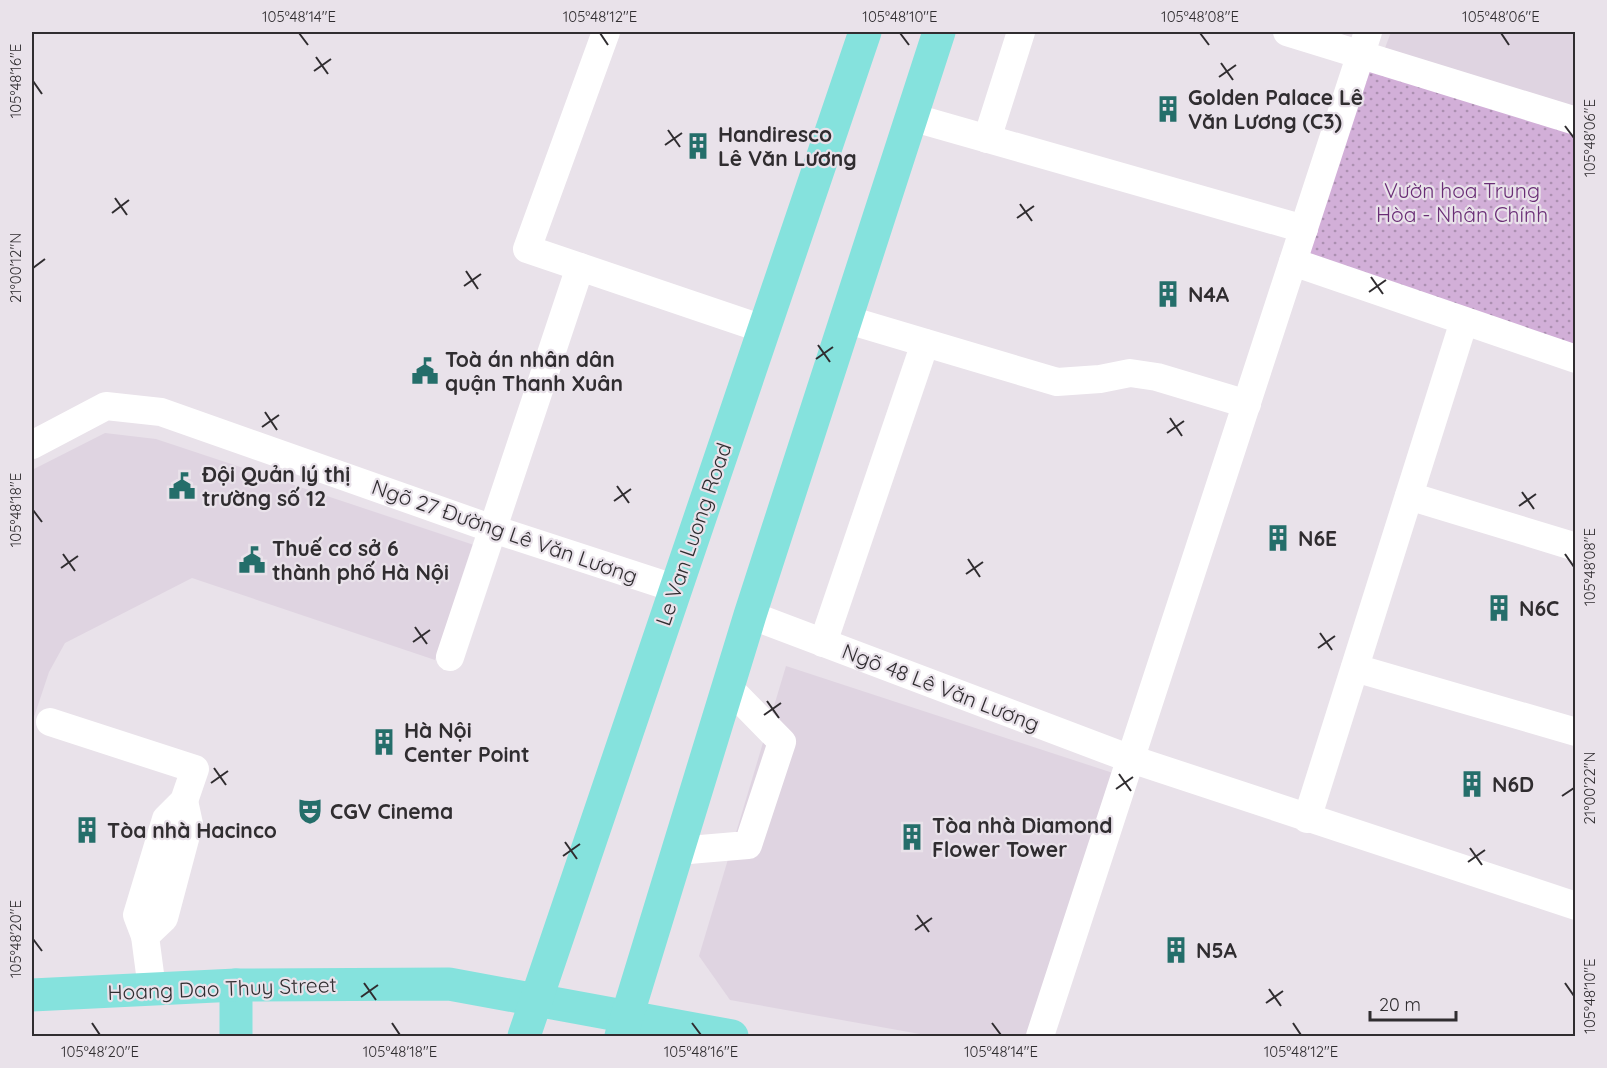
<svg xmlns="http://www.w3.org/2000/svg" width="1607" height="1068" font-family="Quicksand,sans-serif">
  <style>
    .built { fill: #dfd4e1 }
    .grass { fill: url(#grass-dots) }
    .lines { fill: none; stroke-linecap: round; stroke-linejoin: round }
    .minor { stroke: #fff; stroke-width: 28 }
    .major { stroke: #85e2dd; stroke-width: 33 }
    .ticks { fill: none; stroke: #302d30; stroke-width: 2 }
    .labels { text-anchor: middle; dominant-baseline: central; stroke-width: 4.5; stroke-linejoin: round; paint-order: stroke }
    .poi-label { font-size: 21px; font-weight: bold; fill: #302d30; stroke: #e9e2ea; text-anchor: start }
    .park-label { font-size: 21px; fill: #692d75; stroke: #e9e2ea }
    .street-label { font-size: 21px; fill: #302d30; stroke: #e9e2ea }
    .neatline { fill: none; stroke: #302d30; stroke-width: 2 }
    .ticks-label { font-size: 15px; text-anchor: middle; fill: #302d30 }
  </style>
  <defs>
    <pattern id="grass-dots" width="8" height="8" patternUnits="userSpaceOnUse" patternTransform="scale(1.5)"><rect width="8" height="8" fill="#d2afd8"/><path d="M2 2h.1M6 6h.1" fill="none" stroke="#ab8fb0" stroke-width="1.8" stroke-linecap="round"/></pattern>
  </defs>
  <rect width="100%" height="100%" fill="#e9e2ea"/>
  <g class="built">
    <polygon points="1391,32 1575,32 1575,115 1385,48"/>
    <polygon points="105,433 156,439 474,545 435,660 192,578 65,643 49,672 32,723 32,470"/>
    <polygon points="786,666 1113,773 1030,1036 931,1036 730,1000 699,956"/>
  </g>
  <polygon class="grass" points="1361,53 1575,121 1575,359 1293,262"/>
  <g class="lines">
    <g class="minor">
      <polyline points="606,32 527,249 763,329"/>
      <polyline points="1287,32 1576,121"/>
      <polyline points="911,117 1304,229"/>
      <polyline points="987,139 1021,32"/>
      <polyline points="1293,262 1576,359"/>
      <polyline points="845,319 1057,382 1100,379 1130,373 1157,377 1247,404"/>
      <polyline points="32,445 106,406 161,412 493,529 674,588"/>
      <polyline points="1409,496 1576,547"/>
      <polyline points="750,615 1131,759 1576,906"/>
      <polyline points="823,643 925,343"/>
      <polyline points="450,657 580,267"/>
      <polyline points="1355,668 1576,732"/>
      <polyline points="50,722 195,769 184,801 166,819 137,915 145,936 152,989"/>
      <polyline points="1307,819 1464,321"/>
      <polyline points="677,851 748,845 782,742 728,687"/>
      <polyline points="145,936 164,918 189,824 184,801"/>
      <polyline points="1040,1036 1368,32"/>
    </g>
    <g class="major">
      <polyline points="236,985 236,1036"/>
      <polyline points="32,995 236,985 449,984 732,1036"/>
      <polyline points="524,1036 865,32"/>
      <polyline points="621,1036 750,615 939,32"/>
    </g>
  </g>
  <path class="ticks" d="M299,33L308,45M600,33L608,45M900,33L909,45M1200,33L1209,45M1501,33L1509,45M316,57L328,74M1221,63L1233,80M314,71L331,59M1219,77L1236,65M33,81L42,94M1565,126L1574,138M668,130L680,147M665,145L682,133M115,198L127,215M1020,204L1032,221M112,213L129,200M1017,218L1034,206M33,268L45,259M466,271L478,289M1371,277L1383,294M464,286L481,274M1369,292L1386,280M818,345L830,362M816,359L833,347M265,412L277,430M1170,418L1182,436M262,427L279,415M1167,433L1184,421M617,486L629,503M1522,492L1534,509M614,501L631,489M1519,506L1536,494M33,510L42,522M63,554L75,571M1565,554L1574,567M968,559L980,577M61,568L78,556M966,574L983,562M415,627L427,644M1320,633L1332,650M413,642L430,630M1318,648L1335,636M767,701L779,718M764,715L781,703M214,768L226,785M1119,774L1131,791M211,783L228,771M1116,789L1133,777M1562,796L1574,788M565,842L577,859M1470,848L1482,865M563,856L580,844M1468,862L1485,850M917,915L929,932M915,930L932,918M33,939L42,951M364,983L376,1000M1565,983L1574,996M1269,989L1281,1006M361,997L378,985M1266,1003L1283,991M92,1023L100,1035M392,1023L400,1035M692,1023L701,1035M992,1023L1001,1035M1293,1023L1301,1035"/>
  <defs>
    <symbol id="building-bare" viewBox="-9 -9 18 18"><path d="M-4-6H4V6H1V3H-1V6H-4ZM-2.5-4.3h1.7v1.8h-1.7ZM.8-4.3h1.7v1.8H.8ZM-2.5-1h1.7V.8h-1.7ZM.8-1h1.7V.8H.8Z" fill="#246e6a" stroke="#e9e2ea" stroke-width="2.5" paint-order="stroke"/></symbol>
    <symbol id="civic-bare" viewBox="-9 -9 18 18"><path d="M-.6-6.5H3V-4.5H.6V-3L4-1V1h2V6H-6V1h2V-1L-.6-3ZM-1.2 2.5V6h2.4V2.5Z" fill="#246e6a" stroke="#e9e2ea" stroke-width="2.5" paint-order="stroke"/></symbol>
    <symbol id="theatre-bare" viewBox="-9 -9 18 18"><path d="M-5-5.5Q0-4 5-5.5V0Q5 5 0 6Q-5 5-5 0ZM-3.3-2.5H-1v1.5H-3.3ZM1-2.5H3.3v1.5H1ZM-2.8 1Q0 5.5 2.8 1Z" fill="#246e6a" stroke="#e9e2ea" stroke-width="2.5" paint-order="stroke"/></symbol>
  </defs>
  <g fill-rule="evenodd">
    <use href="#building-bare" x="1149" y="90" width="38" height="38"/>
    <use href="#building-bare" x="679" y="127" width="38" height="38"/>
    <use href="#building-bare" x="1149" y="275" width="38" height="38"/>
    <use href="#civic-bare" x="406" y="352" width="38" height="38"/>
    <use href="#civic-bare" x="163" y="467" width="38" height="38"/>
    <use href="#building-bare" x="1259" y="519" width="38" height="38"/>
    <use href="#civic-bare" x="233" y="541" width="38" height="38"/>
    <use href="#building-bare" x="1480" y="589" width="38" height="38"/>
    <use href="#building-bare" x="365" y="723" width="38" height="38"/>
    <use href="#building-bare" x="1453" y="765" width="38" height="38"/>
    <use href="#theatre-bare" x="291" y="792" width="38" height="38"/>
    <use href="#building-bare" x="68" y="811" width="38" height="38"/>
    <use href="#building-bare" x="893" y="818" width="38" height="38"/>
    <use href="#building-bare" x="1157" y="931" width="38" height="38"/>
  </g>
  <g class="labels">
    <g class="poi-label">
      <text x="1188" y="97">Golden Palace Lê<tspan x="1188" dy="24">Văn Lương (C3)</tspan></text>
      <text x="718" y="134">Handiresco<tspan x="718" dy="24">Lê Văn Lương</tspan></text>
      <text x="1188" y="294">N4A</text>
      <text x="445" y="359">Toà án nhân dân<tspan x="445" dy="24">quận Thanh Xuân</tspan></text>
      <text x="202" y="474">Đội Quản lý thị<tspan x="202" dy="24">trường số 12</tspan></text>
      <text x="1298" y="538">N6E</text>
      <text x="272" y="548">Thuế cơ sở 6<tspan x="272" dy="24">thành phố Hà Nội</tspan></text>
      <text x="1519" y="608">N6C</text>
      <text x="404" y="730">Hà Nội<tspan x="404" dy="24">Center Point</tspan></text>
      <text x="1492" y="784">N6D</text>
      <text x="330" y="811">CGV Cinema</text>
      <text x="932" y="825">Tòa nhà Diamond<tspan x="932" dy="24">Flower Tower</tspan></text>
      <text x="107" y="830">Tòa nhà Hacinco</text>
      <text x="1196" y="950">N5A</text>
    </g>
    <g class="park-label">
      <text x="1462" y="190">Vườn hoa Trung<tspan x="1462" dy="24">Hòa - Nhân Chính</tspan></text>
    </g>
    <g class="street-label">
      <text transform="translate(505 531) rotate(19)">Ngõ 27 Đường Lê Văn Lương</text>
      <text transform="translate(693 534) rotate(-71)">Le Van Luong Road</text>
      <text transform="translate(941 687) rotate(21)">Ngõ 48 Lê Văn Lương</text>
      <text transform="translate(222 988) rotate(-2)">Hoang Dao Thuy Street</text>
    </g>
  </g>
  <rect width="1607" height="1068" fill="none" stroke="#e9e2ea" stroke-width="66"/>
  <path d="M1370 1011v9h86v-9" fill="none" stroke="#302d30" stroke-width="3"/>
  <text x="1379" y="1011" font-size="18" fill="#302d30" stroke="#e9e2ea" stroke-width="4.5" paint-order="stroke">20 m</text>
  <rect x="33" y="33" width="1541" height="1002" class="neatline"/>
  <g class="ticks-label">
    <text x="299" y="22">105°48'14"E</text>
    <text x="600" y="22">105°48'12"E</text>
    <text x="900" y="22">105°48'10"E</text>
    <text x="1200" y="22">105°48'08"E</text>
    <text x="1501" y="22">105°48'06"E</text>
    <text transform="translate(16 81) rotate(-90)" y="5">105°48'16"E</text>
    <text transform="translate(1590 138) rotate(-90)" y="5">105°48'06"E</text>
    <text transform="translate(16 268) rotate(-90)" y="5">21°00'12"N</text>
    <text transform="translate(16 510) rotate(-90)" y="5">105°48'18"E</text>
    <text transform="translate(1590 567) rotate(-90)" y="5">105°48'08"E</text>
    <text transform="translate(1590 788) rotate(-90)" y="5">21°00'22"N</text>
    <text transform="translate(16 939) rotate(-90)" y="5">105°48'20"E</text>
    <text transform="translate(1590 996) rotate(-90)" y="5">105°48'10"E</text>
    <text x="100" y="1057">105°48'20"E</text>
    <text x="400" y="1057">105°48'18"E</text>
    <text x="701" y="1057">105°48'16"E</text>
    <text x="1001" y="1057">105°48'14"E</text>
    <text x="1301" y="1057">105°48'12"E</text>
  </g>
</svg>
